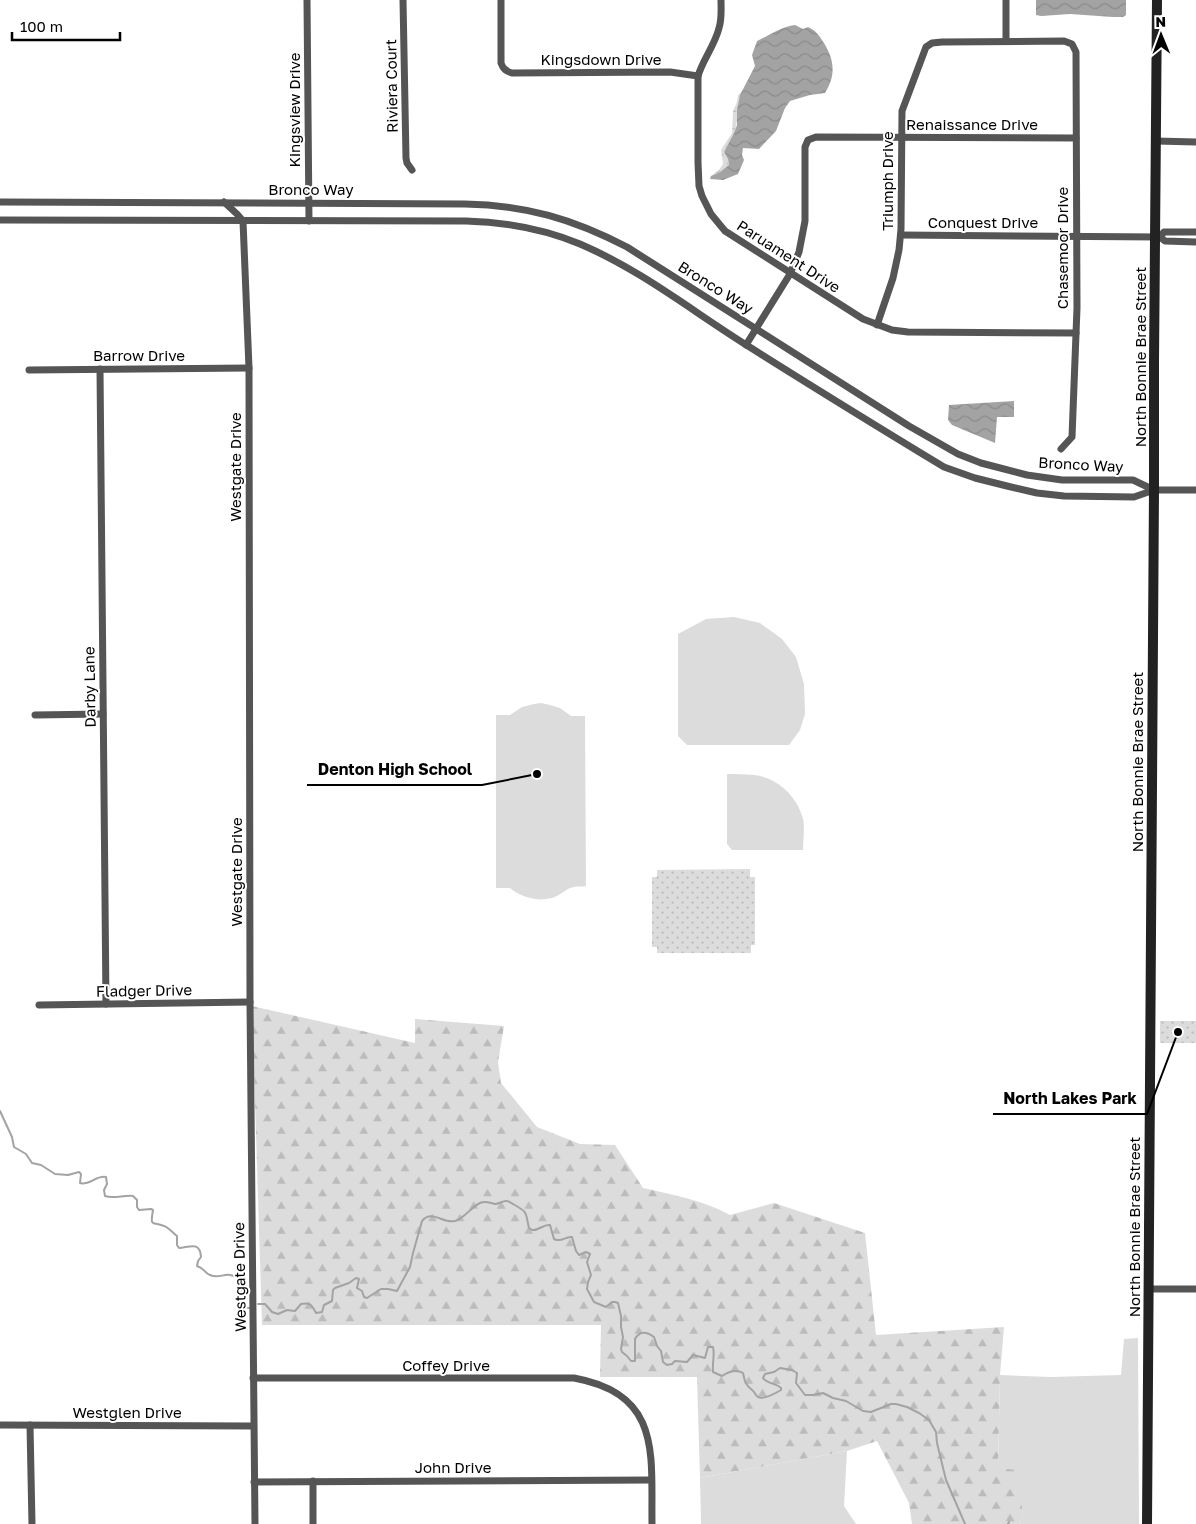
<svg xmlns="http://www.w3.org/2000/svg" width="1196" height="1524" font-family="'Golos Text',sans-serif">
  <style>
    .green { fill: #dcdcdc }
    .forest { fill: url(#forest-firs) }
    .wetland { fill: url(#wetland-marsh) }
    .park { fill: url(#park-dots) }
    .water { fill: url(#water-waves) }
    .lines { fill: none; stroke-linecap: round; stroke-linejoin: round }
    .stream { stroke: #a3a3a3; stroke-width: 2 }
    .minor { stroke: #555; stroke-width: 7 }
    .secondary { stroke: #222; stroke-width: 10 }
    .labels { text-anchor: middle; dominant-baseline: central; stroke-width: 4; stroke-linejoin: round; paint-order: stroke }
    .street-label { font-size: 15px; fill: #000; stroke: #fff }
    .leader { fill: none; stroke: #000; stroke-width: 2 }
    .callout-dot { fill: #000; stroke: #fff; stroke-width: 2 }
    .callout-label { font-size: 16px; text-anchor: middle; font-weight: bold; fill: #000; stroke: #fff; stroke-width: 4; stroke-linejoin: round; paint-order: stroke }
  </style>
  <defs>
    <pattern id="forest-firs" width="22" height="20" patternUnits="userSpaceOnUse" patternTransform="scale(1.25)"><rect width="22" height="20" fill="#dcdcdc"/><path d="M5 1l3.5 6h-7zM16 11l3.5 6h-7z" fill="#bbb"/></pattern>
    <pattern id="wetland-marsh" width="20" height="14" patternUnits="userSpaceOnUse" patternTransform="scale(1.25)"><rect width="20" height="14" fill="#dcdcdc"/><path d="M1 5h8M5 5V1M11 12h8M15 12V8" fill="none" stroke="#bbb"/></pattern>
    <pattern id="park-dots" width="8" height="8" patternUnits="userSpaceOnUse" patternTransform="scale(1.25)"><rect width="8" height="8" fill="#dcdcdc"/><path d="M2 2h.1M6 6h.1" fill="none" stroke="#bbb" stroke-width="1.8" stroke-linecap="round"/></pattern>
    <pattern id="water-waves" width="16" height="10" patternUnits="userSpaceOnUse" patternTransform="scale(1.25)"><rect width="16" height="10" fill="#a3a3a3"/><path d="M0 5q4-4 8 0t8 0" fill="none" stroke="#8b8b8b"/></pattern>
  </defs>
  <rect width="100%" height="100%" fill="#fff"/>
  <g class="green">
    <polygon points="734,617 760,623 782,639 796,657 804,684 805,714 800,730 789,745 687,745 678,736 678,634 706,619"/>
    <path d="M541,703L550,705L560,708L571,716H585L586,886C582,887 577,886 574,887C566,888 560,896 552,898C538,902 520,897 510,888H496V715H510L522,707L534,704Z"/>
    <path d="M727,774C736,774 745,774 754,775C777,777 798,797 803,819C805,828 803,840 803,850H732L727,844Z"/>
    <polygon points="1138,1338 1139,1524 1019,1524 1023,1515 998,1468 1000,1375 1051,1377 1121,1375 1124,1339"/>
    <polygon points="847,1451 844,1506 856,1524 701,1524 700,1478"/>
  </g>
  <path class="forest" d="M252,1006L415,1043V1019L504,1026L498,1062L501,1083L537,1127L580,1144L615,1145L643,1188C673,1195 703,1200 730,1215L774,1203L865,1233L876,1335L1004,1327L1000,1375L998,1468L1017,1470L1023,1515L1019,1524H912L909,1503L877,1441L847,1451L700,1478L697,1377H600L601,1325H262Z"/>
  <path class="wetland" d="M744,90C737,101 739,114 736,126C735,135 728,144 724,152L728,159L729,166L720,172L711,176L719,170L723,164L721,150L732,133L733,111L737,102L738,95Z"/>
  <g class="park">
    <polygon points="750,869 750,877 755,877 755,945 751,945 751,953 657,953 657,947 652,947 652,877 657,877 657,870"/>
    <rect x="1160" y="1021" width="36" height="22"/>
  </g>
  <g class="water">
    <polygon points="1036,0 1126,0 1126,15 1123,17 1113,17 1070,14 1041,16 1036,15"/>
    <path d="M795,25L803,29L808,27C815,30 818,34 822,40C834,58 837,74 825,93L810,95L790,101L785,108L776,131L759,149L743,148L742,155L744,160L738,174L723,180L710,179L711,176L720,172L729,165L728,159L724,152L734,133L737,125V110L740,95L755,66L752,55L757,41C770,35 781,27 795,25Z"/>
    <polygon points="1014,401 1014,417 997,417 995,443 952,425 948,420 949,405"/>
  </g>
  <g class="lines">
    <g class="stream">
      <path d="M0,1111L12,1137L14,1147L26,1154L32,1163L41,1165L55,1174L68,1175L79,1172L81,1174L80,1183C89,1186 96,1175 106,1177L107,1184L104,1190L105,1196C113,1199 124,1195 133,1196L137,1200V1207L139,1210L151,1209L153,1210C150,1228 152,1221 164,1226C168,1227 173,1233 177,1236V1245L179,1248C190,1247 200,1241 201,1257L198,1261L197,1266C206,1269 204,1273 210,1275C220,1280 226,1270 237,1278L240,1276L244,1277L246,1286L241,1292L242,1305L244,1307L249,1308"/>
      <path d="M258,1304H265L272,1312L278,1314L287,1310L295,1311L301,1304C310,1302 312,1305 316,1313L322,1312L324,1305L332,1301L333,1290L335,1288L349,1283L356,1278L359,1279L357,1288L362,1291L364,1297L367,1298L381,1289H388L397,1291L410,1267L413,1253L422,1221C432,1209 443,1224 455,1221C465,1218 471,1207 480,1203C486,1200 489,1203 495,1204C499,1204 502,1201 506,1201C509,1201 511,1203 513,1204C529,1213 525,1212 529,1228L532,1230C539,1231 543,1224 550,1225L554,1239C562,1243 565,1236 572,1237L576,1251L579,1255L586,1252L590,1254L587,1262L591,1275L588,1282L587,1289L594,1302L606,1307L612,1302H615L618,1303L621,1316V1327L623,1337L621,1349L622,1352L627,1356L631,1361H635V1339C640,1330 647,1332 654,1337L657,1346L661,1351L663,1362L667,1365L672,1364L675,1361L687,1362L693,1355L705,1358L708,1347H713C715,1355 712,1364 713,1372L722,1376C728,1372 736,1369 743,1373C745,1382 745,1384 752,1390C755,1392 755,1395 758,1397C764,1400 776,1393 781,1390V1388C776,1383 767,1384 763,1378L765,1374L774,1372L780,1368L792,1370L797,1373L796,1383L805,1395H813L823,1393L833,1398L846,1401L863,1411L871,1412L891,1404H896L907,1407L919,1413L929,1420L936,1432L937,1443L946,1480L965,1524"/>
      <polyline points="1008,1524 1009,1522"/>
    </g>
    <g class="minor">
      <polyline points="307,0 309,221"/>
      <polyline points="403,0 406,158 407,163 412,170"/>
      <path d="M501,0V63C503,69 506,71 512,73L670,72L698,76"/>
      <path d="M721,0C721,9 722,19 719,28C715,45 703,59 698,76V162L699,186L702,196L711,214L725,231L863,319L892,330L908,332L1076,333"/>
      <polyline points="1006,0 1006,41"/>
      <polyline points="1156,141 1196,142"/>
      <path d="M0,202L465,204C526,205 573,219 627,247L909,426L958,454L981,463L1027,475L1062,480H1133L1154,490"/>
      <polyline points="224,202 237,214 243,221 249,368 250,1002 255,1524"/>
      <path d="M0,220L466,221C505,222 544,229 580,244C641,270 692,311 748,346C813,387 878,427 944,467L975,478L1007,486L1037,493L1064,496L1134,497L1154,490H1196"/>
      <polyline points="901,235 1160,237 1165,241 1196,242"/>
      <polyline points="1160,237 1164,232 1196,232"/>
      <polyline points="877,325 893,278 899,250 901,229 902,111 926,47 932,43 942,42 1064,41 1072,44 1076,52 1077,308 1072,437 1061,449"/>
      <polyline points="746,345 790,274 799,252 805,221 805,147 808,140 816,137 1076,138"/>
      <polyline points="100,369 106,1004"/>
      <polyline points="29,370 249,368"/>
      <polyline points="35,715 103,714"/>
      <polyline points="39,1005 250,1002"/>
      <polyline points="1148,1289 1196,1289"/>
      <path d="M253,1378H574C662,1394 651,1454 652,1524"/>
      <polyline points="0,1425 253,1426"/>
      <polyline points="30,1425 32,1524"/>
      <polyline points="254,1482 651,1480"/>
      <polyline points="313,1524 313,1481"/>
    </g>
    <polyline class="secondary" points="1147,1524 1154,490 1154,362 1157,0"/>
  </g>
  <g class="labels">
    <g class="street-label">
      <text x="601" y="59">Kingsdown Drive</text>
      <text transform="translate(391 86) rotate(-91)">Riviera Court</text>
      <text transform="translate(294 110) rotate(-90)">Kingsview Drive</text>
      <text x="972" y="124">Renaissance Drive</text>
      <text transform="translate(887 181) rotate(-90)">Triumph Drive</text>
      <text x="311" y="189">Bronco Way</text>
      <text x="983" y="222">Conquest Drive</text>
      <text transform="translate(1062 248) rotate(-90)">Chasemoor Drive</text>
      <text transform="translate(789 256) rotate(33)">Paruament Drive</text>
      <text transform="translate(716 287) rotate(32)">Bronco Way</text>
      <text x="139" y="355">Barrow Drive</text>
      <text transform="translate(1140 357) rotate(-90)">North Bonnie Brae Street</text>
      <text transform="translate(1081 464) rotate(3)">Bronco Way</text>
      <text transform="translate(235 467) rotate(-90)">Westgate Drive</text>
      <text transform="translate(89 687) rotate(-91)">Darby Lane</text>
      <text transform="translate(1137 762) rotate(-90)">North Bonnie Brae Street</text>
      <text transform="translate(236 872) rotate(-90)">Westgate Drive</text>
      <text transform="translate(144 990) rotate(-1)">Fladger Drive</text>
      <text transform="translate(1134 1227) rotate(-90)">North Bonnie Brae Street</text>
      <text transform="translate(239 1277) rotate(-91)">Westgate Drive</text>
      <text x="446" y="1365">Coffey Drive</text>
      <text x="127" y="1412">Westglen Drive</text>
      <text x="453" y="1467">John Drive</text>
    </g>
  </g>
  <path class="leader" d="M537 774L482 785H307M1178 1032L1147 1114H993"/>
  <g class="callout-dot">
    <circle cx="537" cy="774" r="5"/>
    <circle cx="1178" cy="1032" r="5"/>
  </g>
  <g class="callout-label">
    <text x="395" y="775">Denton High School</text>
    <text x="1070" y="1104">North Lakes Park</text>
  </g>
  <g transform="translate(1161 35) rotate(359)" stroke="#ffffff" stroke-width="4" paint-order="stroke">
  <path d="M0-4L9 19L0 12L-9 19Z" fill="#000000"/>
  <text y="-8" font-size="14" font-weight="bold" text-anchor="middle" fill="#000000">N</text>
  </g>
  <path d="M12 32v8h108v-8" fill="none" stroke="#000000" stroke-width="2.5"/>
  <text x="20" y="32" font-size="15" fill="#000000" stroke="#ffffff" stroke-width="4" paint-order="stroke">100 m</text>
</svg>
